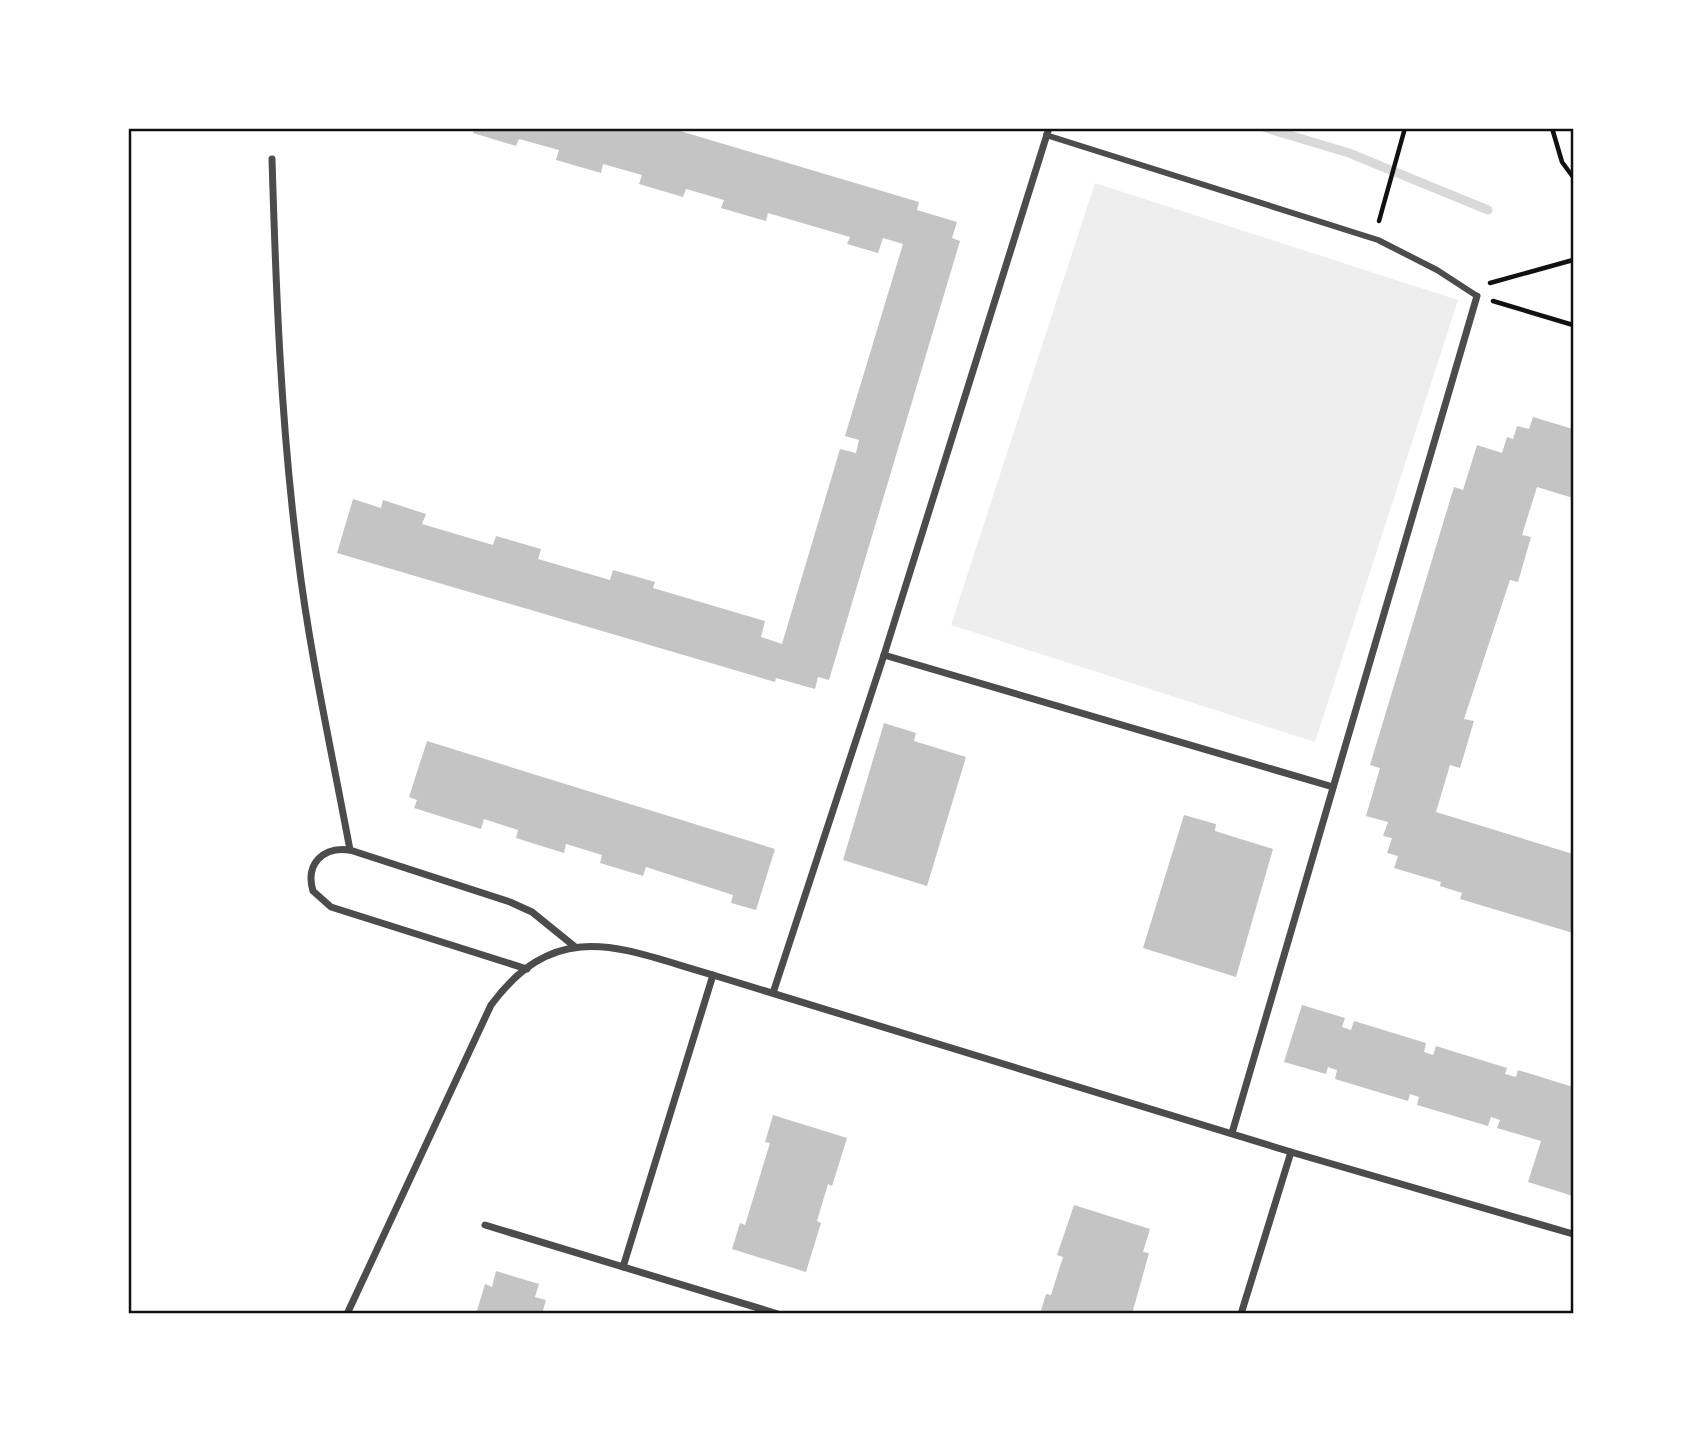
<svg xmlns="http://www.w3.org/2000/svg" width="1701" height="1442" font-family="Inter,sans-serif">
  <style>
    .green { fill: #eee }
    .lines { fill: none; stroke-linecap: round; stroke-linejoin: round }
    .stream { stroke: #d9d9d9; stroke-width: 9 }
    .building { fill: #c4c4c4 }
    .path { stroke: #111; stroke-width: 4.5 }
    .pedestrian { stroke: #4c4c4c; stroke-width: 6 }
    .minor { stroke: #4c4c4c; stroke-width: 7 }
    .neatline { fill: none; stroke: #111; stroke-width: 2.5 }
  </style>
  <rect width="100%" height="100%" fill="#fff"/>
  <polygon class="green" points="1095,183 1458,300 1315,742 951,625"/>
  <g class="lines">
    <polyline class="stream" points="1266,128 1349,153 1488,210"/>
  </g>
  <g class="building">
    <polygon points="475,128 670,128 919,202 917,210 957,222 952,238 960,241 829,680 818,677 815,689 776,678 775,682 337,553 353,499 381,508 383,500 426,514 422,524 493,545 496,536 541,549 538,559 610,580 613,570 655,582 653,588 765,621 761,637 782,644 840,449 856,453 859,440 845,436 903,244 883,238 878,253 847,244 850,237 768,213 766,221 721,208 724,200 686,189 683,197 639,184 642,175 603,164 601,173 556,160 559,150 519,139 516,146 473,133"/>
    <polygon points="1533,417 1573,429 1573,498 1537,487 1522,535 1531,537 1518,582 1510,580 1464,719 1474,721 1460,768 1450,765 1436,812 1573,854 1573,933 1460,899 1462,893 1440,886 1441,882 1394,868 1398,856 1387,853 1392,838 1383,836 1388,822 1366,816 1380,768 1370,765 1454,487 1463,490 1477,445 1502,453 1507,437 1513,439 1517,426 1529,429"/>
    <polygon points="884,723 916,733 914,741 966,757 927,886 843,860"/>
    <polygon points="427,741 775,849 756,910 731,903 733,895 646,867 643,876 600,863 602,855 566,844 564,853 516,838 518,830 484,819 481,829 414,808 417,800 409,797"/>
    <polygon points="1184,815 1216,824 1215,831 1273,849 1236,977 1143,948"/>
    <polygon points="1302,1005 1345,1018 1342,1027 1351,1030 1354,1021 1426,1043 1424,1052 1433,1055 1436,1046 1507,1068 1505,1074 1516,1077 1518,1070 1573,1087 1573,1196 1528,1182 1541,1141 1497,1128 1500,1120 1491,1117 1488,1126 1417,1105 1419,1097 1410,1094 1408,1101 1335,1079 1337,1070 1328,1067 1326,1074 1284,1062"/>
    <polygon points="773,1115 847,1138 832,1186 828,1184 817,1221 821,1223 806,1272 732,1249 740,1223 745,1225 770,1143 765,1142"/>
    <polygon points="1074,1205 1150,1229 1143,1252 1149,1253 1132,1314 1040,1314 1046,1294 1051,1295 1063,1257 1057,1255"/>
    <polygon points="496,1271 539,1284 535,1297 546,1300 542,1314 476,1314 485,1284 492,1287"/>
  </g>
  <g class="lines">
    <g class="path">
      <polyline points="1552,128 1562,162 1573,177"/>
      <polyline points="1379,221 1405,128"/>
      <polyline points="1490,283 1573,260"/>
      <polyline points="1493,301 1573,325"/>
    </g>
    <polyline class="pedestrian" points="1046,135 1378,240 1437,270 1477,296"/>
    <g class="minor">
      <path d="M272,159C276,292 281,425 298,557C310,655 332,753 350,850"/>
      <polyline points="884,655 1333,787"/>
      <path d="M527,969L331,907L313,891C305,864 323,846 350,850L510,902L532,912L574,946"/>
      <polyline points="773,993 884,655 1049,128"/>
      <polyline points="1232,1133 1477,296"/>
      <polyline points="485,1225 778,1314"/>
      <polyline points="623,1267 713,975"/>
      <path d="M347,1314L491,1005C559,914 624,950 713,975L1291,1152L1573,1234"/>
      <polyline points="1241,1314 1291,1152"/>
    </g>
  </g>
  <rect width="1701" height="1442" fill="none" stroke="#ffffff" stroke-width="259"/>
  <rect x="130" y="130" width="1442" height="1182" class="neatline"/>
</svg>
